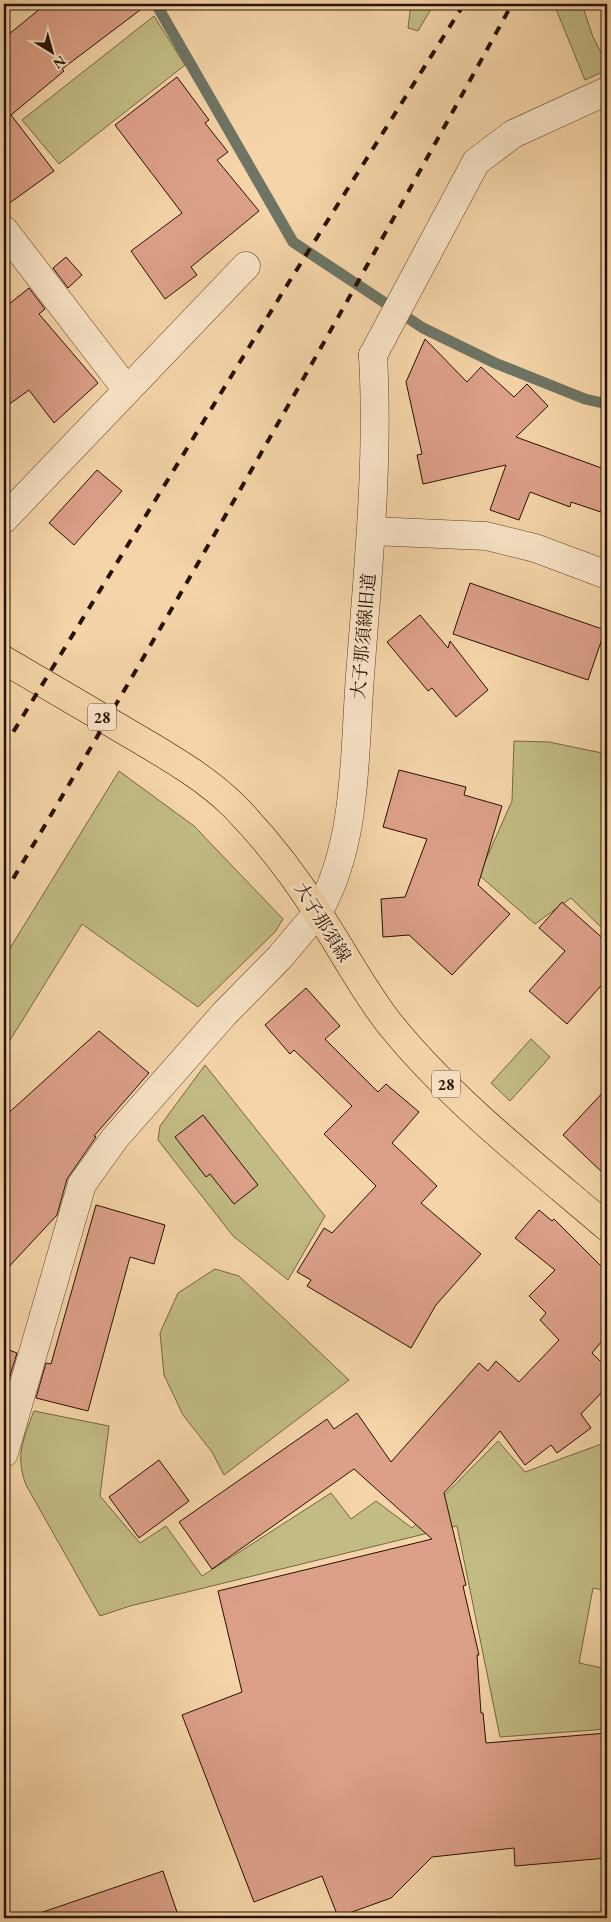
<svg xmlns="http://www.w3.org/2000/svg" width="611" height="1922" font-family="'EB Garamond','Noto Serif JP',serif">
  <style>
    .green { fill: #c2bb83; stroke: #756642 }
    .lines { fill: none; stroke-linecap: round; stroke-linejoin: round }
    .stream { stroke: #6e7564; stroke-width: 11 }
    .building { fill: #dca089; stroke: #281000 }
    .minor-casing { stroke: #5b412a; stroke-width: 29 }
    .tertiary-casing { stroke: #5b412a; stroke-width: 29 }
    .primary-casing { stroke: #281000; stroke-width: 29 }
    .minor { stroke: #f8e3c6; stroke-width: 28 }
    .tertiary { stroke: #f8e3c6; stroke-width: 28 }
    .primary { stroke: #f4d4a8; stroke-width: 28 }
    .rail { stroke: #281000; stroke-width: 4; stroke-dasharray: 9 9; stroke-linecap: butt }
    .labels { text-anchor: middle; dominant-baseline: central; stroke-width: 5; stroke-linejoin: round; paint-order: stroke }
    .shield { fill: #f8e3c6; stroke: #664f3b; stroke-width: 1 }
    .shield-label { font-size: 16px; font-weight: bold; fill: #281000 }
    .street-label { font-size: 18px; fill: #281000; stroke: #f8e3c6 }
  </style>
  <rect width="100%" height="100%" fill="#f4d4a8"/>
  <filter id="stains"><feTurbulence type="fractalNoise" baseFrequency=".004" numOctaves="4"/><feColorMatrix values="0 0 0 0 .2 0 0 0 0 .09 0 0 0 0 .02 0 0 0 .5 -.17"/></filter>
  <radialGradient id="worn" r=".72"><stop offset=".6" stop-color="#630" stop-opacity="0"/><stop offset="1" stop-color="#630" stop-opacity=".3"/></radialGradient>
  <g class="green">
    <polygon points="411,4 434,4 418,31 408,28"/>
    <polygon points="554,4 582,4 593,37 607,64 607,70 585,80"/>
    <polygon points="154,16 185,65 59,164 22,120"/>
    <polygon points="514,741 549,742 607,754 607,933 571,898 535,924 479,875 512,801"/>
    <polygon points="119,771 194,826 283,919 275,932 198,1007 82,924 4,1050 4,958"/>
    <polygon points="531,1039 550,1057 510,1101 491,1083"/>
    <polygon points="205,1065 325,1216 288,1280 233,1236 158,1140 160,1126"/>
    <polygon points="215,1269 239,1276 349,1380 224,1475 212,1452 183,1415 164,1375 160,1333 178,1293"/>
    <path d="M34,1411L109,1426L100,1496L140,1543L166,1526L202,1576L331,1493L351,1519L376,1501L412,1528L498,1441L525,1472L607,1442V1591L593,1588L579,1663L607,1669V1729L500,1737L457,1526L130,1606L100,1616L26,1485C15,1455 23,1440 34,1411Z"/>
  </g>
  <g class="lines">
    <polyline class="stream" points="156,4 293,242 423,328 495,363 585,399 607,404"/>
  </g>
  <g class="building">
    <polygon points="46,4 148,4 62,69 64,71 11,115 54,171 4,207 4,38"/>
    <polygon points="177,77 209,120 205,123 228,152 217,160 259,211 191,267 197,275 165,299 131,251 182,213 115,125"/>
    <polygon points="66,257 82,275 68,288 53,268"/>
    <polygon points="29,288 45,309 39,314 98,383 54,423 29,390 4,408 4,308"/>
    <polygon points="425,339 467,382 481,367 514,397 527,384 548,406 516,437 607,470 607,514 571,502 570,507 530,492 519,520 490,510 506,465 423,484 417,455 422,454 406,382"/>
    <polygon points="97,470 122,491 74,545 49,523"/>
    <polygon points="470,583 605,630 588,680 453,634"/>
    <polygon points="420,615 448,648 450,641 488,690 456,717 432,688 428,691 387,642"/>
    <polygon points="399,770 466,787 464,795 502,806 478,885 510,914 452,975 409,935 383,937 381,899 405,897 427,839 383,827"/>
    <polygon points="562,902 607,942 607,979 567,1024 529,991 565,951 539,928"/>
    <polygon points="306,988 340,1026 325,1039 378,1092 386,1084 419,1112 392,1143 437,1186 421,1203 481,1254 436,1305 411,1348 307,1286 311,1280 297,1272 324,1228 332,1233 376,1186 324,1134 352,1106 294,1050 290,1054 265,1025"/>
    <polygon points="99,1031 149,1073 94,1136 96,1137 67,1179 57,1215 4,1272 4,1117"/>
    <polygon points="607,1088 607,1177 563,1135"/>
    <polygon points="203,1115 258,1185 234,1204 210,1174 206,1177 175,1137"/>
    <polygon points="96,1205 165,1225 154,1264 130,1257 88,1411 36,1398 46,1363 51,1364"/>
    <polygon points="539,1210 552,1221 554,1219 607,1272 607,1335 592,1353 607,1368 607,1387 581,1414 591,1428 557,1453 551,1445 525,1465 500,1431 444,1493 466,1585 463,1586 479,1655 477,1655 481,1713 483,1713 486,1743 607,1733 607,1858 515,1866 514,1848 432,1857 391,1898 338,1917 322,1876 254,1902 182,1715 242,1692 218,1591 432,1539 354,1469 212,1569 179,1522 327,1419 334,1429 357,1413 391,1462 479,1363 488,1371 496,1361 519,1382 559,1340 540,1320 546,1313 529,1296 555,1270 515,1238"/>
    <polygon points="4,1348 17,1353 6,1389 4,1389"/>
    <polygon points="159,1460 189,1501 139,1538 109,1497"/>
    <polygon points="163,1871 179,1918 41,1918 40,1913"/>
  </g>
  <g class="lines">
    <defs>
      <g id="minor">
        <polyline points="4,230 127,390"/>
        <polyline points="373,355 476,162 513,134 607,91"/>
        <polyline points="372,531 486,536 535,548 607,575"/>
        <polyline points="4,1453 82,1184 115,1138 225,1013 280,957 318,912"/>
      </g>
      <g id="tertiary">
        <polyline points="4,519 246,266"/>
        <path d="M318,912C358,844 354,753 360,676C368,569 379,462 373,355"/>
      </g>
      <path id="primary" d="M4,660C50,687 96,714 142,741C174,760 208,780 235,807C266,839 294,875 318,913C342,949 362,988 389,1023C451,1100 532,1163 607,1227"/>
    </defs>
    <use href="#minor" class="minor-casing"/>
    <use href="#tertiary" class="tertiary-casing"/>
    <use href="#primary" class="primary-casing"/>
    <use href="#minor" class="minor"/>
    <use href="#tertiary" class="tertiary"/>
    <use href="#primary" class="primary"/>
    <g class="rail">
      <polyline points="4,747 289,282 464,4"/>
      <path d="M4,894C179,601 348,303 512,4"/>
    </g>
  </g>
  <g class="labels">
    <g class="shield">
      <rect x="88" y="703.5" width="28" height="27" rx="4"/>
      <rect x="432" y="1070.5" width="28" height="27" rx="4"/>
    </g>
    <g class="shield-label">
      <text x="102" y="717">28</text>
      <text x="446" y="1084">28</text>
    </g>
    <g class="street-label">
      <text transform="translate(363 636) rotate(-85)">大子那須線旧道</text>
      <text transform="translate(323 922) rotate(58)">大子那須線</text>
    </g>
  </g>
  <rect width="611" height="1922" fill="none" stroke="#f4d4a8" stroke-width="20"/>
  <rect x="5" y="5" width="601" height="1912" fill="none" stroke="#281000" stroke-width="2.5"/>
  <rect x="10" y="10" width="591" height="1902" fill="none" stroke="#281000"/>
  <g transform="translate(52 52) rotate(143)" stroke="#f8e3c6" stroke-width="4" paint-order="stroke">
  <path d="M0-4L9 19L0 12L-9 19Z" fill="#281000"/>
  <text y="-8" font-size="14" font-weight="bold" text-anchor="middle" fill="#281000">N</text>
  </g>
  <rect width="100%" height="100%" filter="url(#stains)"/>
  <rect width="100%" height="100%" fill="url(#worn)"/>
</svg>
